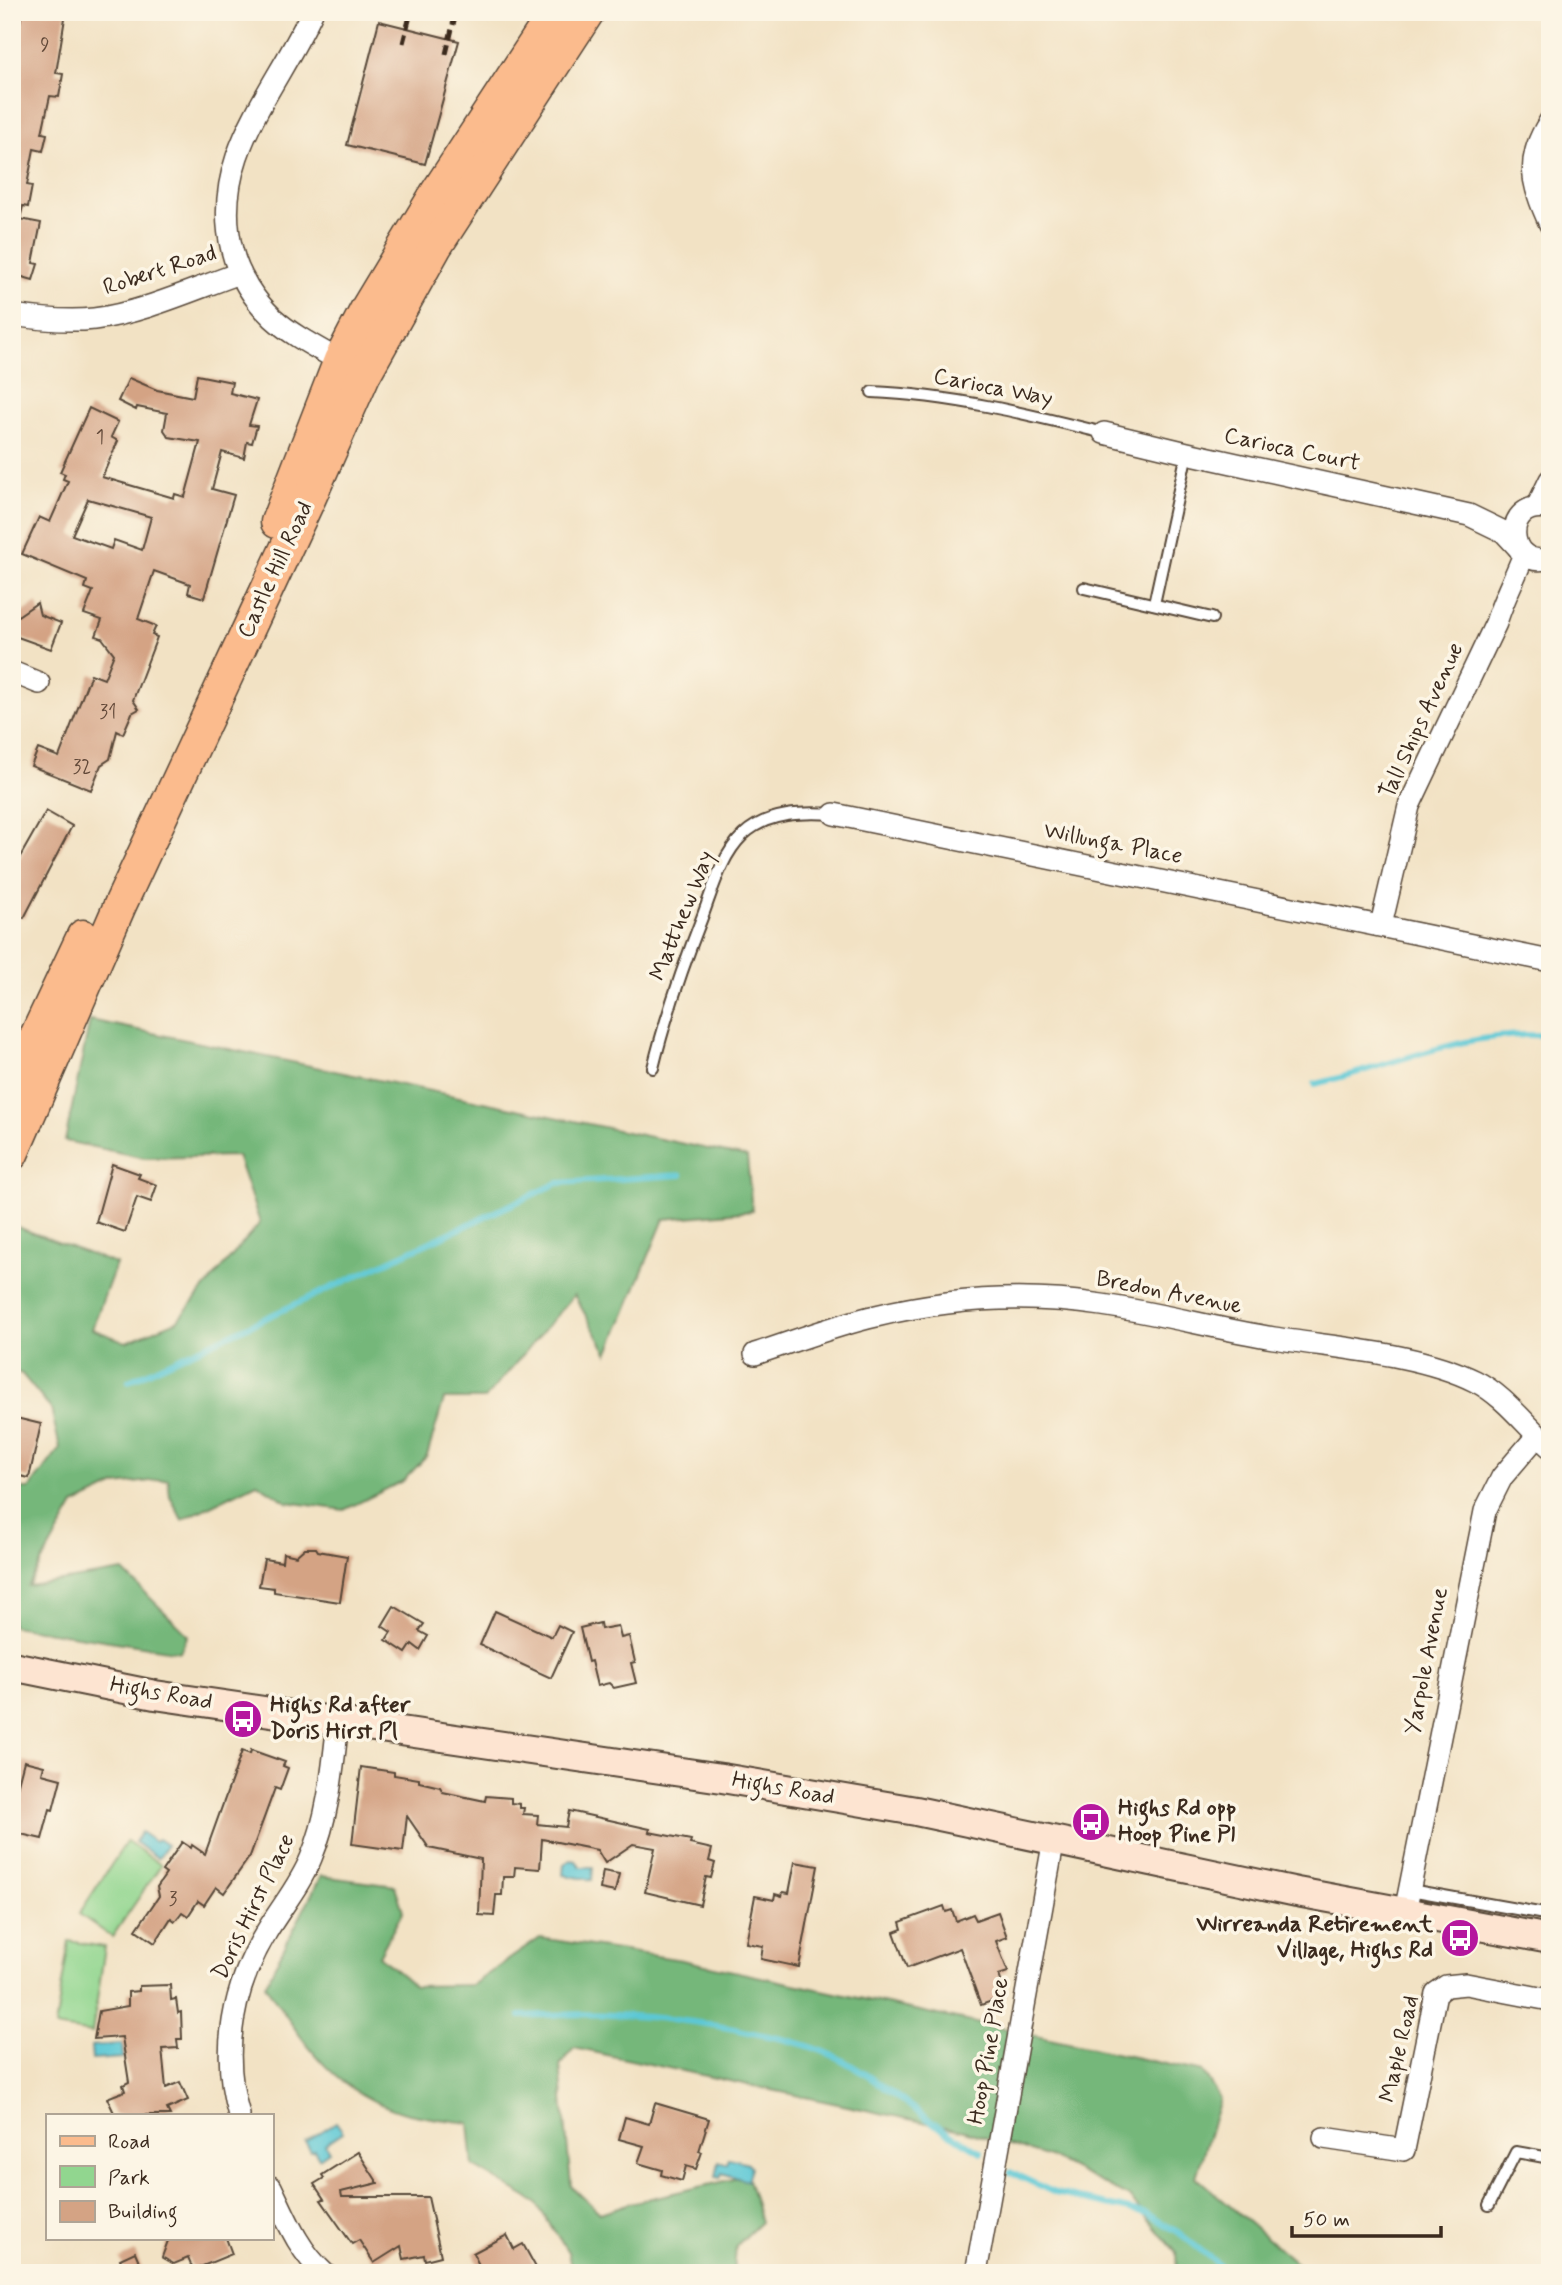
<svg xmlns="http://www.w3.org/2000/svg" width="1562" height="2285" font-family="Mynerve,sans-serif">
  <style>
    .green { fill: #91d68f; stroke: #668056; stroke-width: 2 }
    .forest { fill: #74b77a; stroke: #58704c; stroke-width: 2 }
    .water { fill: #5cc8d5; stroke: #4c797a; stroke-width: 2 }
    .lines { fill: none; stroke-linecap: round; stroke-linejoin: round }
    .stream { stroke: #5cc8d5; stroke-width: 6 }
    .building { fill: #d4a384; fill-rule: evenodd }
    .lane-casing { stroke: #564637; stroke-width: 14 }
    .street-casing { stroke: #564637; stroke-width: 24 }
    .secondary-casing { stroke: #564637; stroke-width: 32 }
    .primary-casing { stroke: #564637; stroke-width: 35 }
    .lane { stroke: #fff; stroke-width: 10 }
    .street { stroke: #fff; stroke-width: 21 }
    .secondary { stroke: #fde4d1; stroke-width: 28 }
    .primary { stroke: #fbbb8d; stroke-width: 32 }
    .rail { stroke: #3b2a1e; stroke-width: 5; stroke-dasharray: 10 5; stroke-linecap: butt }
    .labels { text-anchor: middle; dominant-baseline: central; stroke-width: 7; stroke-linejoin: round; paint-order: stroke }
    .number-label { font-size: 19px; fill: #614838 }
    .street-label { font-size: 23px; fill: #3b2a1e; stroke: #fcf5e5 }
    .poi-label { font-size: 23px; font-weight: bold; fill: #3b2a1e; stroke: #fcf5e5; text-anchor: start }
  </style>
  <rect width="100%" height="100%" fill="#fcf5e5"/>
  <filter id="ink" filterUnits="userSpaceOnUse"><feTurbulence type="fractalNoise" baseFrequency=".0143" numOctaves="2"/><feDisplacementMap in="SourceGraphic" scale="14" xChannelSelector="R" yChannelSelector="G"/><feConvolveMatrix kernelMatrix="1 2 1 2 8 2 1 2 1" color-interpolation-filters="sRGB"/></filter>
  <filter id="wash" filterUnits="userSpaceOnUse"><feTurbulence type="fractalNoise" baseFrequency=".00686" numOctaves="4" result="noise"/><feDisplacementMap in="SourceGraphic" scale="28" xChannelSelector="R" yChannelSelector="G"/><feGaussianBlur stdDeviation="1.57" result="paint"/><feColorMatrix in="noise" values="0 0 0 0 0 0 0 0 0 0 0 0 0 0 0 0 0 1.4 0 .05"/><feComposite in="paint" operator="in"/></filter>
  <g filter="url(#wash)">
    <rect width="100%" height="100%" fill="#f2e2c4"/>
    <g class="green">
      <polygon points="127,1841 161,1865 112,1937 79,1914"/>
      <polygon points="69,1941 105,1947 92,2033 55,2027"/>
    </g>
    <g class="forest">
      <polygon points="90,1020 747,1157 752,1211 664,1219 608,1354 574,1295 485,1399 444,1399 427,1456 403,1481 344,1510 287,1502 257,1483 182,1520 170,1496 168,1479 116,1485 74,1505 28,1586 123,1571 188,1635 180,1652 12,1626 12,1489 29,1489 60,1448 51,1409 22,1374 12,1370 12,1225 116,1264 92,1329 126,1342 177,1321 260,1223 237,1156 145,1158 65,1141"/>
      <path d="M321,1876L395,1886L403,1911L379,1956L415,1986L472,1985L540,1938L682,1960L1203,2072L1220,2099L1196,2177L1308,2273H1177L1176,2252L1129,2197L1052,2158L965,2131L574,2048L560,2065L571,2186L600,2213L630,2203L747,2176L761,2222L736,2246L734,2273H572L568,2252L536,2203L473,2166L469,2123C448,2120 425,2118 405,2113C332,2092 305,2043 265,1985Z"/>
    </g>
    <g class="water">
      <polygon points="141,1832 155,1842 158,1839 167,1845 158,1858 135,1842"/>
      <polygon points="570,1860 576,1861 581,1867 593,1867 592,1880 563,1875 564,1864"/>
      <polygon points="122,2044 123,2058 92,2060 91,2046"/>
      <polygon points="336,2122 343,2132 325,2144 329,2151 319,2158 314,2150 311,2151 305,2142"/>
      <polygon points="729,2158 748,2163 751,2167 747,2181 722,2173 720,2178 716,2177 719,2162 727,2164"/>
    </g>
    <g class="lines">
      <g class="stream">
        <path d="M1315,1084C1393,1066 1469,1028 1550,1036"/>
        <polyline points="129,1381 558,1183 681,1175"/>
        <path d="M521,2016C601,2011 680,2016 758,2034C786,2039 815,2046 840,2059C874,2077 904,2103 936,2125C951,2135 966,2143 981,2152"/>
        <polyline points="1010,2172 1055,2193 1147,2214 1178,2232 1229,2273"/>
      </g>
    </g>
    <g id="blocks">
      <g class="building">
        <polygon points="22,12 66,12 56,73 63,74 59,97 50,96 42,133 47,134 43,151 34,149 27,185 32,186 28,207 23,206 20,219 41,223 33,263 38,264 33,280 12,274 12,44 14,33 18,34"/>
        <polygon points="379,21 459,41 425,164 347,145"/>
        <path d="M197,375L232,382L230,393L257,400L249,425L257,426L252,443L247,442L244,458L222,452L212,489L234,495L204,598L188,593L190,584L154,571L138,619L156,626L152,635L157,637L133,700L139,709L132,713L123,734L117,731L110,759L101,765L91,790L31,766L38,749L59,757L91,674L104,679L114,654L102,638L96,636L102,620L84,614L93,591L85,588L87,581L22,554L39,517L50,522L68,481L63,479L65,474L60,472L89,408L118,422L111,437L118,441L102,477L174,498L175,494L185,497L200,442L169,437L164,430L167,413L137,407L136,410L118,401L129,378L157,390L193,397ZM88,499L151,517L142,550L114,540L111,549L72,535Z"/>
        <polygon points="37,603 40,615 61,623 51,649 12,635 12,620"/>
        <polygon points="46,811 72,826 24,918 12,912 12,871"/>
        <polygon points="112,1164 140,1174 138,1178 157,1185 151,1202 137,1197 125,1232 96,1222"/>
        <polygon points="12,1417 41,1424 29,1478 12,1474"/>
        <polygon points="305,1548 316,1548 318,1551 347,1556 340,1602 274,1592 274,1588 259,1586 264,1559 282,1562 283,1553 296,1556"/>
        <polygon points="394,1606 424,1624 419,1631 428,1636 420,1650 412,1644 406,1653 386,1640 391,1632 382,1626"/>
        <polygon points="495,1611 552,1637 558,1625 572,1632 551,1678 480,1645"/>
        <polygon points="600,1623 601,1629 618,1626 621,1638 629,1636 635,1662 631,1663 636,1683 614,1688 609,1683 597,1686 591,1661 588,1662 580,1628"/>
        <polygon points="251,1750 285,1762 283,1766 288,1768 280,1790 275,1788 250,1856 224,1893 216,1887 204,1905 198,1901 188,1916 182,1912 175,1921 171,1918 155,1943 136,1930 159,1896 157,1887 166,1874 162,1871 182,1842 191,1848 192,1845 205,1854 242,1751 250,1754"/>
        <polygon points="24,1761 44,1766 42,1774 61,1779 53,1810 50,1809 42,1839 12,1832 12,1807"/>
        <polygon points="361,1767 394,1772 394,1775 419,1779 419,1782 440,1787 443,1792 485,1801 486,1796 511,1798 511,1803 520,1804 520,1808 524,1808 523,1814 538,1815 537,1824 566,1827 569,1811 650,1829 649,1832 691,1840 690,1844 712,1849 709,1861 715,1863 711,1878 706,1877 700,1905 645,1892 655,1848 633,1844 605,1863 597,1850 542,1839 540,1869 515,1867 514,1877 503,1877 502,1895 496,1895 494,1916 479,1915 481,1859 429,1848 407,1816 403,1851 352,1844"/>
        <polygon points="795,1862 818,1866 799,1967 761,1959 763,1946 746,1943 755,1896 774,1900 775,1894 782,1896 783,1892 789,1893"/>
        <polygon points="603,1871 619,1874 615,1892 600,1889"/>
        <polygon points="944,1906 946,1912 952,1910 956,1921 973,1914 976,1920 998,1912 1007,1937 996,1941 1008,1972 999,1975 1006,1996 981,2005 960,1948 907,1968 894,1932 902,1929 900,1922"/>
        <polygon points="170,1985 171,2000 176,1999 178,2013 181,2012 182,2039 177,2039 178,2048 162,2049 166,2088 180,2082 188,2100 167,2109 170,2115 115,2115 107,2098 125,2091 123,2085 129,2082 122,2037 94,2039 99,2011 128,2006 128,1992 139,1991 139,1986"/>
        <polygon points="655,2103 709,2119 699,2151 702,2152 696,2169 686,2166 682,2181 661,2175 662,2170 638,2163 644,2146 619,2139 625,2117 649,2124"/>
        <polygon points="358,2152 378,2183 341,2192 342,2197 428,2197 441,2256 425,2260 424,2255 404,2259 401,2246 374,2263 359,2240 352,2244 321,2200 324,2199 314,2184 324,2178 322,2175"/>
        <polygon points="507,2235 514,2249 523,2244 539,2273 483,2273 473,2253"/>
        <polygon points="169,2238 226,2238 232,2254 193,2270 188,2258 174,2264 162,2257"/>
        <polygon points="135,2252 144,2273 126,2273 120,2259"/>
      </g>
    </g>
  </g>
  <g filter="url(#ink)">
    <use href="#blocks" fill-opacity="0" stroke="#564637" stroke-width="2"/>
    <g class="lines">
      <defs>
        <g id="lane">
          <path d="M872,392C951,395 1028,414 1104,433"/>
          <polyline points="1084,588 1212,618"/>
          <polyline points="1154,604 1187,453"/>
          <path d="M653,1068C666,1015 683,966 703,915C713,888 722,855 743,835C767,812 804,812 834,814"/>
          <polyline points="1410,1890 1550,1915"/>
          <polyline points="1489,2205 1516,2152 1550,2158"/>
        </g>
        <g id="street">
          <path d="M312,12C276,91 209,157 232,250C238,275 254,300 273,318C295,338 324,351 350,367"/>
          <path d="M1550,121C1525,159 1531,184 1550,224"/>
          <path d="M12,315C39,319 67,322 94,319C142,313 194,289 240,273"/>
          <polyline points="1104,433 1187,453 1469,515 1504,532 1517,546"/>
          <polyline points="1537,507 1550,480"/>
          <path d="M1550,509C1501,496 1505,572 1550,558"/>
          <polyline points="12,672 39,683"/>
          <polyline points="834,814 1550,961"/>
          <path d="M1381,925L1409,806L1496,623C1503,599 1515,578 1524,554"/>
          <path d="M755,1354C795,1341 836,1325 876,1316C951,1298 1027,1294 1102,1305C1160,1313 1216,1329 1274,1338C1336,1348 1419,1353 1475,1381C1504,1395 1526,1426 1550,1447"/>
          <polyline points="1405,1912 1485,1511 1502,1477 1537,1436"/>
          <path d="M239,2115C220,2052 233,1987 267,1931C282,1906 300,1885 311,1858C329,1816 333,1766 338,1722"/>
          <polyline points="1324,2138 1404,2150 1436,1993 1446,1986 1466,1984 1550,2000"/>
          <path d="M271,2187C286,2218 298,2250 324,2273"/>
          <polyline points="976,2273 1054,1839"/>
        </g>
        <polyline id="secondary" points="12,1666 155,1695 722,1778 916,1811 1297,1892 1550,1939"/>
        <g id="primary">
          <polyline points="277,522 340,360 367,308 437,192 555,12"/>
          <polyline points="12,1087 83,936"/>
          <polyline points="12,1154 120,905 310,497 364,375 436,246 588,12"/>
        </g>
      </defs>
      <use href="#lane" class="lane-casing"/>
      <use href="#street" class="street-casing"/>
      <use href="#secondary" class="secondary-casing"/>
      <use href="#primary" class="primary-casing"/>
      <use href="#lane" class="lane"/>
      <use href="#street" class="street"/>
      <use href="#secondary" class="secondary"/>
      <use href="#primary" class="primary"/>
      <g class="rail">
        <polyline points="403,43 411,12"/>
        <polyline points="446,54 456,12"/>
      </g>
    </g>
  </g>
  <defs>
    <symbol id="bus-disc" viewBox="-11 -11 22 22"><circle r="9.5" fill="#b5179e" stroke="#fcf5e5"/><path d="M-5-6H5V4H4V6H2V4H-2V6H-4V4H-5ZM-3.5-4V0h7V-4ZM-3.5 1.2v1.5H-2V1.2ZM2 1.2v1.5H3.5V1.2Z" fill="#fff"/></symbol>
  </defs>
  <g fill-rule="evenodd">
    <use href="#bus-disc" x="221" y="1697" width="44" height="44"/>
    <use href="#bus-disc" x="1069" y="1800" width="44" height="44"/>
    <use href="#bus-disc" x="1438" y="1916" width="44" height="44"/>
  </g>
  <g class="labels">
    <g class="number-label">
      <text x="45" y="45">9</text>
      <text x="100" y="437">1</text>
      <text x="108" y="712">31</text>
      <text x="82" y="767">32</text>
      <text x="173" y="1899">3</text>
    </g>
    <g class="street-label">
      <text transform="translate(160 271) rotate(-18)">Robert Road</text>
      <text transform="translate(993 388) rotate(11)">Carioca Way</text>
      <text transform="translate(1292 450) rotate(12)">Carioca Court</text>
      <text transform="translate(276 570) rotate(-65)">Castle Hill Road</text>
      <text transform="translate(1422 721) rotate(-65)">Tall Ships Avenue</text>
      <text transform="translate(1113 844) rotate(11)">Willunga Place</text>
      <text transform="translate(683 916) rotate(-68)">Matthew Way</text>
      <text transform="translate(1169 1293) rotate(11)">Bredon Avenue</text>
      <text transform="translate(1427 1661) rotate(-79)">Yarpole Avenue</text>
      <text transform="translate(161 1694) rotate(10)">Highs Road</text>
      <text transform="translate(783 1789) rotate(10)">Highs Road</text>
      <text transform="translate(254 1907) rotate(-64)">Doris Hirst Place</text>
      <text transform="translate(1400 2049) rotate(-77)">Maple Road</text>
      <text transform="translate(989 2051) rotate(-80)">Hoop Pine Place</text>
    </g>
    <g class="poi-label">
      <text x="270" y="1706">Highs Rd after<tspan x="270" dy="26">Doris Hirst Pl</tspan></text>
      <text x="1118" y="1809">Highs Rd opp<tspan x="1118" dy="26">Hoop Pine Pl</tspan></text>
      <text x="1433" y="1925" text-anchor="end">Wirreanda Retirement<tspan x="1433" dy="26">Village, Highs Rd</tspan></text>
    </g>
  </g>
  <rect width="1562" height="2285" fill="none" stroke="#fcf5e5" stroke-width="42"/>
  <rect x="46" y="2114" width="228" height="126" fill="#fcf5e5" stroke="#afa495" stroke-width="2"/>
  <rect x="60" y="2136" width="35" height="10" fill="#fbbb8d" stroke="#afa495" stroke-width="2"/>
  <text x="108" y="2148" font-size="21" fill="#3b2a1e">Road</text>
  <rect x="60" y="2166" width="35" height="21" fill="#91d68f" stroke="#afa495" stroke-width="2"/>
  <text x="108" y="2184" font-size="21" fill="#3b2a1e">Park</text>
  <rect x="60" y="2201" width="35" height="21" fill="#d4a384" stroke="#afa495" stroke-width="2"/>
  <text x="108" y="2218" font-size="21" fill="#3b2a1e">Building</text>
  <path d="M1292 2226v10h149v-10" fill="none" stroke="#3b2a1e" stroke-width="3.5"/>
  <text x="1303" y="2226" font-size="21" fill="#3b2a1e" stroke="#fcf5e5" stroke-width="5" paint-order="stroke">50 m</text>
</svg>
